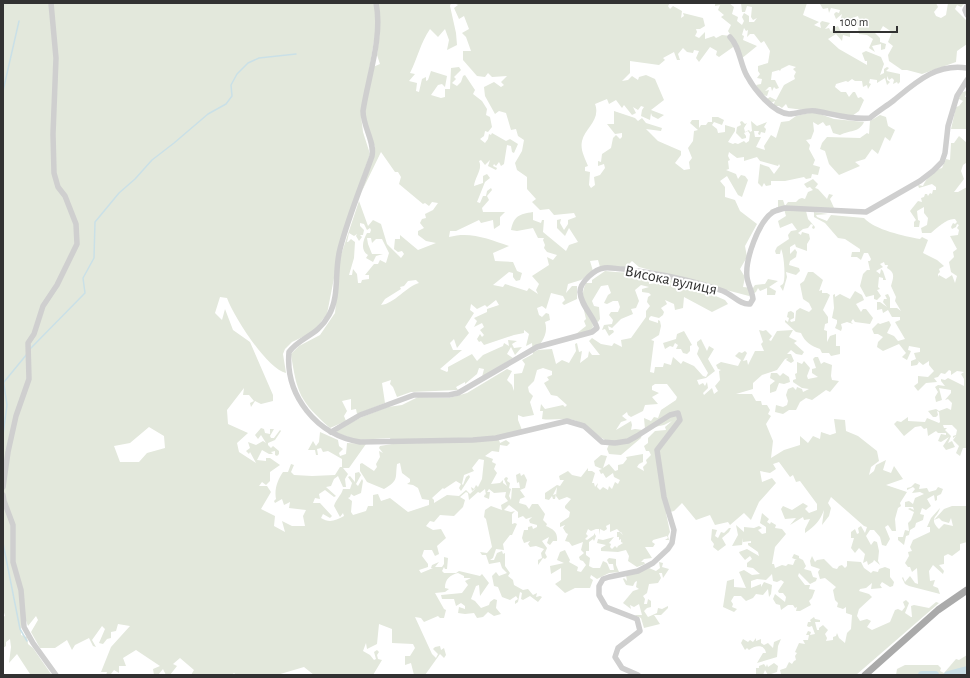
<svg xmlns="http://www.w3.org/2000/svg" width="970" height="678" font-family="'Alegreya Sans',sans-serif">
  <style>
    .green { fill: #e3e8dc; fill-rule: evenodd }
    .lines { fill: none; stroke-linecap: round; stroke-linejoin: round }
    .stream { stroke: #cae0e7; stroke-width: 1.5 }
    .river { stroke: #cae0e7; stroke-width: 8 }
    .minor { stroke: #cfcfcf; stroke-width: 5.5 }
    .major { stroke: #aaa; stroke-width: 7 }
    .labels { text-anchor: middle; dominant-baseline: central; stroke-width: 4; stroke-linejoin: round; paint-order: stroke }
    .street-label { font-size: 16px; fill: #323232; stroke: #fff }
  </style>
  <rect width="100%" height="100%" fill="#fff"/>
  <g class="green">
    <path d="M3,3H373L376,8L377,24L361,116L363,132L370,154L343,232L327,314L313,332L292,342L285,349L283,354L286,373C267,369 234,317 227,298L220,297L215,313L222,320L225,309L233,330L250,342L273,395V401L261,404L255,401L251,407L250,403L254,401L249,395H243L244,388L227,410L228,424L248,433L237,443L239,452L256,463L250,452L249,454L246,451L250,448L248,442L256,445L263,441L266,443L261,435L258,439L255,435L261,428L264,429L265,433L270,434V429H274L270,436L271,438H274L280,430L281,431L275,440L268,443V445L271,448L273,446L279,451V454L277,456L275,455V451L271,452L273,454H269L262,450L257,460L266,461V458H270L280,465L270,472V481L266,485L262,482L259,486H267L271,492L261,509L275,516L274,526L285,532L282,521L292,526H305L303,516L306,510L289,508L290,502L284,505L282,499L275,503L274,501L276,499C274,489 278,479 283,472H288L291,464L294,465L291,472L294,475L312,476L335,475L340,467H342V459L328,451L323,452L321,448L317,449L318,455H316L315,450H308L313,441L316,446L319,442L320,432L338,440L339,446L343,449L339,453L340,456L346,454L347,443L366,444L349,468H343L348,474L345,479L346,487H343L338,476L334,479L331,486L326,487L336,496L334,497L325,490L319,494L320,499L315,498L313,503H320L332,516L330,518L323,514L321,518C329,523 335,521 344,516L343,513L340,517L334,506C336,499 341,496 343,489H350L352,483L348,477L350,476L355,482V473L359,472L361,475L356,484L358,486L362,479L363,481L361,493L354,496L351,494L350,497L348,498L352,501L351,512L353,515L366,511L368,506H373V495L378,494L381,501L390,498L408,512L429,505V500L422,499L418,488L413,485L407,484L410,482V479L402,473L400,463L397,464C395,479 399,480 384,489L367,482L360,471V464L362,463L374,471L377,467L376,464L380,457L379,451L383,453L379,448L380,446L392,444L390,438L357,440L337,433V430L362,417L388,407L402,405L418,397L449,398L467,393L507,369L512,371L507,380L512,385L514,391V374L522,373L525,364L522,360L533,354L532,343L526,346L529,334L524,330V333L514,335L484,345L481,341L479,342L477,339L480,334L482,337L484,335L480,330L484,327L482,323L474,327L477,321L474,318L487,312V309L499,305L496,300L487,307L485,305L477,309L471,304L470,310L474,313L465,327L469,333L457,348L454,339L450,343L453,350H462L440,369L447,372L448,371V367L472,354L477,361L483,355L503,346L504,343L509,346L508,340L517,341L512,344L514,348L522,347L515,355L511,347L507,354L513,358L482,377L484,369L479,368L477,374L465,384V382L456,387L458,390L411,392L397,397L393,387L390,384L391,380L382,383L385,403L357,414L356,409L351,410V399L342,401L347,411L344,416L346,421L330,428C300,401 297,394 291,354L299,346L320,335L335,313L340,258L359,201L368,226L373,220L381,224L387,244L401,258L404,254L402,251L398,252L394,249L395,239H400V235L418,250L436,243L426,241L418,235V231L424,228L420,223L422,219L426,218L425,214L433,210L438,203L432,202L429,206L425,203L423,204L399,184L401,177L398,172H395L381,152L362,191L375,147L363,121L373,67L380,64L377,55L380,31L378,3H451L450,6L456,33L457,45L447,50L449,40L445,29L438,37L430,29C420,44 418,57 410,73L415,74L409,81L417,83L416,91L419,92L422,79L426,77V81L428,80L431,71L447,76L445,87L442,84L438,85L431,95L441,98L445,97V89H450L451,68L459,67L461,70L454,77L456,79L452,83L457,86L461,82L463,76L465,75L475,90L473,94L482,101L487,109L486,115L490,117L492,127L488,132L485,131L484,136L480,139L485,143L488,139L489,134L491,135L492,133L506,141L510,139L518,144L514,153L512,152L511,146L507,145L504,164L501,166L499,162L496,166L494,164L493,166L497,168L496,170L488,166L490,160L485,165L481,160L479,161C483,169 475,177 474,186L483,183V176L487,174L490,178L485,182L477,202L480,203L483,196H486L487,191L491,188L492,190L487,196L489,200L482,208L483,212H505L500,217V225L494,229L493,220L481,223L479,220L456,231H450L449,237C470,231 489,239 509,246L493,253L495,261L513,262L517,271L522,273L520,280L516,281L513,277V273L509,272L493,285L503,287L505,284L527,291L529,288L538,294L536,290L539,284L532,276L549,265L547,257L553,260L557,255L547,252L544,248L545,245L543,240L544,238H538L533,228L517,231L511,230C514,216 519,214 533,212V220L541,223L542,220H544L543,232L566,251L569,245L578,242L569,228L565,236L557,228V220L561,219L560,223L564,230L568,224V220L576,217L574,213L554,215L549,209L540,210L532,202L536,199L527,189V177L517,170L515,163L522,151L524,140L518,136L516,129L511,130L506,113L499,111L495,114L485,96L484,87L494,82L501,87L504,85L501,82L507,76L492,77L488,73L485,77L477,76L463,60V51H471L466,37L462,33L469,29L464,16L459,19L454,8L458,5L454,3H670L668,6L670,9L673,6L682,11L681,18L684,16L683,13L703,18L705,26L700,29H696L697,32L695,36L699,38L705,32V39L714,36L716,38L722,35L731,36L728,31L731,25L721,17L724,15L718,10L720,5L715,6V3H729L734,7L732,14L738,17L737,21L742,25L744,21L742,17L744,13L749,16V22H754L757,18L753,20L751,17L752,7L747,6L745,12H742L741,3H807L803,15L819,22L814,25L821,28L820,23L822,21L830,23L825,29L829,28L831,32L833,28L838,26L842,34L843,31L850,33V37L843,35L842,41L836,34L828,39L839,49L867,65V61H865L862,53L866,51L881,57L884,64L880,75L884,73V69L887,67L889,68L886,71L900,74V82L898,84L897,82L893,84L894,80L892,78L889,80L887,76V80L890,82L887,85L885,78L877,83V80L870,79L869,83L871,84L868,89L867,85L863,87L862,81H855L852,79L848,82L846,81L836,84L835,87L841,92H846L849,97L853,92H855L858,98L861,97L864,100L859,111L852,116L788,108L786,104L782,108L779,106H773L775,101L771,103L767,99L770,97L776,100L784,85L795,79L794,76L796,72L793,69L796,67L789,65L781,69L780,71L779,70L772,72L771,80H775L779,88L776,89L774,87L772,91L771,87H769L765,91L769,90L767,96L763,95L756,85L761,84L762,79L757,78L760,74L758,71V66L768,63L770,51L764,41L761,43L754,34H750L747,37L748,30L746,31L744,28L742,35L744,36L743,40L757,46L741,59L736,45L719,57L716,55L717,51L710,47L699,62L696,58L699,51L694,50L693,53L687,52L683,48L678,54L680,60H677L674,52L663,58L665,60L659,65L630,61V73L622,81L628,80L632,76L638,80L639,77L646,75L655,79L664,100L651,110L664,115L658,119L652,116L651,113L650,120L641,116L642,110L644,107L641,106L638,110L633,107L636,113L632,115L624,105L622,108L616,100L609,104L607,99L595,104C601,120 585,128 582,141C580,150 585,158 588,166L585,167V171L590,172L589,185L591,188L595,185L594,177L600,175L605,168L604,164L598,166V161L601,162L602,154L611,148L613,138L616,135L620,139L622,137V133L615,134L607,124H614V111L635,118L638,121L642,118L646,123L662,128L661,131L646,129L658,141L681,151V155L675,163L684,170L690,169L689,162L692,158L688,148L693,141L694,131L698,130L690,123L692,120H699V128L701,125H706L708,122H712V117H718L724,120L722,125L714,122L712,125L717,129L718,133L725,132V125L735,128V131L728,142L733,144L735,143L738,144L744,141L746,143L749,141L750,134L748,131L744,133L746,136V138L742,139L736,133L737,127L741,125L740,122L742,121L745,124L747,123L744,128L745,132L749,130L750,132L752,131L751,121L757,126L767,122L764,127L766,129L765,133L761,132L760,135L758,134L759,131H754L755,137H761L756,147L765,150L764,146L771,135L776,138L781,122L789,121L796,116L814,112L834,119L864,122C859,133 849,130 840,135L833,133L830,125L826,126L823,122L818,125L813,122L814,131L811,139L806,140L810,145L809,149L815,160L813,165L820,167L818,175L812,174L811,178L806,179L804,177L785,181H771V185L766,186L764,183L762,187L758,183L760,164L769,167L774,174L780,166L779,164L778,166L760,161L757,157L744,161V157L737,158L729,152L728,156L730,160L728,161L729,169L726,170L736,174L738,179L741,175L745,176L748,180L742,197L738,195L727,176L720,181L725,187V197L735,200L740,211L757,224L745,246L747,257L740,269L745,277L743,287L753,288L755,285L765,284L768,279L778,281L769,287L776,291L775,295H767V288L760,291L758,288L756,292L749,296L639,267L632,261L625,268L600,267L598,260L590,261L593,271L581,280L568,284L566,293L572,286H577V299L564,305L562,303L565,300L563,296L551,293L546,309L542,306L537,308L539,315L542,317L546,313L549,314L550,320L545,322C549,334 541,343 534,352L538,350L552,349L556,364L562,360L569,363L576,351L575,344L577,343L579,352L582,351L580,363L588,357L589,351L592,355H600L589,341L592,338L601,344L612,346L614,343L622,347L621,340L631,338L646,317V311L650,306L647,302L648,297L651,295L649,293L642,292V289L649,287L641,285L635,290L639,301L636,308L631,309L633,314L621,319L612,328L608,326L609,330H613L614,332L609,336L605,329L602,330L604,325L612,324L613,320L609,315L611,312H618L620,307L618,301H613L607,304L604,303L608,295L611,293L608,285L601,286L592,301L594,306L599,307L600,319L598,322L592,319L593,327L589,332L576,334L586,326L584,321L586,319C583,306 580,295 586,283H592V280L605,271C619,273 632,272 646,273L649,278V284L658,283L660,277L685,283L725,300L728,304L712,312L684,297L683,308L675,310L674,304L665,300L667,304L661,308L664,312L663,315L659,318L651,316L649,318V320L658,323V320L660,321L661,326L659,335L651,340L654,341L650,372L654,373L655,367H663L664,363L671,365L673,357L681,364L683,361L694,366L703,376L706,377L708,373L697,354L699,348L697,345V342L701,339L707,351L709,346L714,349L708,359L715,371L706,378L697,380L699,385L703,383L705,386L707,382L708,388L703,393L704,395L712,388L714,394L718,391L715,386L720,380L719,371L721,370L718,369L716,365L721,362L738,366L741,360L735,356L739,352L742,353L745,351L747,353L743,361L747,360L748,365L755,351H764L761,344L763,342L759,330L763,331L766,330L772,336L769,340L771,341L777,331L793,330L789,337L797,341L794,343L804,352L802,355L796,354L791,350L787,354H791L794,361L791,363L786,360L788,358L785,359L777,370L762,375L753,383V389L736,394H752L756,401H761L762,405H767L770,410L768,414L771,416L766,424L773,441L771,458L784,450L800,445V436L808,443L813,436L820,439L821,432L830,435L836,433L834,419L845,420L846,431L858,436L877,451L879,461L871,467L869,475L874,471L876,465L886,460L883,470L891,473L894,466L903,479L886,485L907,492L900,503L901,506L898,508L895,519L896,531H892L888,525L885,527L890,539L886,546L882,545L880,537L874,530H870L866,536L871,545L874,541L877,542L879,551L878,561L880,565L874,560L873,562L868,565L867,561L863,563L865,554L859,548L855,553L851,548L854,538H851V532L855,529L857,534L859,533L858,528L861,526L865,533L867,527L864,526L831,497L828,503L831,508L829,516L822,525L824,510C820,521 815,526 805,533V529L810,519L804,520L803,517L790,525L796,518L785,519L781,509L783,506L792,510L803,503L808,506L805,509L809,513L817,510V504L800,481L796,482L793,475L790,477L779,462L773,464L776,469L770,473L760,471L762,482L772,478L776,483L759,502L751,520L744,513L730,525L728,522L715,525L710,515L696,520L682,503L674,511L666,513L670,532L668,536L669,540H665L668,538L667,536L653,540L652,542L655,544L653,547H645L652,558L644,559L641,562H644L645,564L637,567L628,561L629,556L626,550L618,552L601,551V548L606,545L597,543L598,539L603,540L614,537L609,543L611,544L610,547L612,549L615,546L617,548L618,546L623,543L621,542V539L619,540V537H617V532H621L623,535L617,529L610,532V524L606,526L607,529L604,531L600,529V535L599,529H596L591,531L588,529L586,534L588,536L585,539L587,540L594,535V533L596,536L594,541L593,539L589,542V551H586V555L590,558L589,566L593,568H600L603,561L607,563L610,570H614L613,564H609L607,560L609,558L616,559V565L619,572L609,573L597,579L591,575L590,578L593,580L590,588H575L565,593L555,584L561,580V568L551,574L550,566L564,563L557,560L560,552L565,550L570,560L569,562L578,567L577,571L581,572L586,565L583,561L580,560L579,557L584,553L581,550L583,542L572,546L569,542L565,541L568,534L566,533L563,528L565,525L560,527V523L569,517L570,512L565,508V506L571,499L567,497L559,500L556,496L557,487L553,495L556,494L555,499H553L552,496L549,500L545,499V493L557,485L560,486L564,480H560L559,476L568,471L572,475L581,477L588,468V471H592L595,473L592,483H594L595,487L598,483L597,487L600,490L603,487L608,490L609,486L612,489L615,482L618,484L620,480L614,477L613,473L606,478L603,473L601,474L599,470L602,469L595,466L594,461L601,455L607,456L603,468L609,464L615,471L618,470V465L623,464L627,459L626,457L643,454V462L639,464L637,467L644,471L643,467L647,463L646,460L651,455L649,451H646L644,446L648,443V438L655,431L666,430L665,427L672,421L664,425L645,429L644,418L651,421L654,417L658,418L661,410L676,400L677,397L667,384H655L652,386V390L659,393L652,397L658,404L645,405L643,411L631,417L628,415L627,412L622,416L627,420L621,422L616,430L631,421L632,425L631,430L635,429L643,430L641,438L621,455L609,454L607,449L610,442C596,437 591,427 579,422C567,416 555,421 542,419L543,411H540L541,404L545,409L563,405L565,407L567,405L557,396L551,395L544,383L549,380L547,377L552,375V371L543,368L537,370L534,381L528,387L529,392L533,396L530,402L534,415L523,417L518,415V420L522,430L499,440L500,443L506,440L510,443L507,446L500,445L499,452L492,451L485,456L493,459L492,462L496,464L494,469L497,473L491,484L500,483L503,480V483L507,486L504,479L506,477L508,478L507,481L510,483L509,488L511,489L509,496L511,500L512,488H520L519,482L517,483L516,475L520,473L521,476L524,474L527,480L525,488L520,490L525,497L520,499L519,503L526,505L529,509L532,504H538L545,514L543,520L547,524L546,526C553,529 558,532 557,541H553L550,545L547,543L549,537L542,541L547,548L545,553L547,557L545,559L543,558L538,565V560L542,558L541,553L544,549L536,546L530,547L528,544L530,541L524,543L522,538L524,530H528V527L532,526L533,529L537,527V525L530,523L529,520L532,517L526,519L523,516L518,518V512L509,505L504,510L511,512L515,511L512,514V524L515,523L517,524L512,535H510L503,544L504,550L496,549L493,558L490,560H494L497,553L502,551L503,554L505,553V566L510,573L508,576L513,580L514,585L523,590L528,589L533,595L537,593L536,597L540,596L542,597L538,602L530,596L523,600L521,599L522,593L520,592L518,602L515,604V601L518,599L516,596L510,600L502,597L498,587L494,586L492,576L496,572L499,576L507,573L502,568L500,562L489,564L486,555H482L480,552L487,553L492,547L486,519L484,517L485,510L491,506L502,510L501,505L508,501L505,497L506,492L494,493L489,489L487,492H490L489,499L484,497L485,494L486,495L485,489L480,493L478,492L469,500L468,493L466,492L460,497L465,500L463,507L454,516L440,515L434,522L430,521L426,526L433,530L441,529L446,538L437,546L439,554L435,556L432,550H424L422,556L428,564V567L419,570L421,573L433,568H431L432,565L439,562L435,567H442L444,564V557L448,558L447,569H445L444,567L442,571L444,573H456L459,571L480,576L482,574L489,583L480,596L479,585L476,586L471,599L475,601L481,608L489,605L490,602L494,599L497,600L496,608L501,614L494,616L488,612L483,617L477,618L474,613L465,614L458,613L459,607L465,609V606L461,603L456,606L454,599H442L441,595L462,593L468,585L465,581L471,578H464V576L458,573C450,575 445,579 445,588L449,589L445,592L435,593L444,609L446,610L444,618H440L438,616L424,622L421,618L415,617L432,654L436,658L438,654L433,649L435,647L440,646L441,650L444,648L446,655L444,658L440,654L425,675H414L411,663L405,665V656H410L415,648L413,644L392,643V629L379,624L377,644L367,649L366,643L363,651L370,655L374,660L376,659L374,652L377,650L379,652L377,655L378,659L382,660L373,675H314L304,667L277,675L250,674L236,675L234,673L232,675H191L194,670L180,658L173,664L177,666L170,675H166L163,669L158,675H154L153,669L160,666L136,650L123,658L126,666H119V673L114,670L111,674L114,675H106L107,672H101L111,647L130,626L118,624L116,631L111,632V638L107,639L103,644L99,643L105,629L102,626L92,640L96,647L93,646L89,638L75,645L72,650L67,640L55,648H40L31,632L38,620L36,616L28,626L24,615L21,618V635L27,637L28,644L33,648L51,674L50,675H25L30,674L17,654L9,663L11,647L10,639L6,642V646L3,648V617L5,616L3,609ZM360,223L364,224L367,230L370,228L371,230L370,233H367C363,240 360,250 368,255L366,258L373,262L376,256L383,254H372L368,244L367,238H371L372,243L376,239H382L389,253L386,263L380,260L378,264H374L365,275H369V279L362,280L361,283H358L357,274L353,269L352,275H349L354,258L355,242L351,239L348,242H347L349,233L354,236L357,234L356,236L359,241L362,237L360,235H363L364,230L360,226ZM416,280L419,283C407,286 394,304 381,305L385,299L401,289L400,287L404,286L408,281ZM149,427L164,436L165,448L147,453L139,462H120L114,446L130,443ZM479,459L484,460L482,479L478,487L476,485L474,489L471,487L472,491L476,488L470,494L466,490L459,496L447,495L434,503V500L432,498L443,488L444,489L456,481L461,484L459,488L461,491L470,477L469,475L466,477L463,485L462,484L464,475L474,471L472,468Z"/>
    <polygon points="936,3 938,7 934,12 936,16 941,18 946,15 948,3 965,3 961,7 957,5 955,9 967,21 967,44 957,51 956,62 922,74 907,70 902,70 889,61 888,55 893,46 888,42 892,32 883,26 880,31 875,33 880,38 880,42 886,44 885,49 881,50 881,44 872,46 875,52 869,48 873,39 867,35 859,34 858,28 859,26 854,23 853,19 859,19 858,16 847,20 841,18 842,14 836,19 834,14 836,12 839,13 840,10 831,8 829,13 828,8 823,9 820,4"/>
    <polygon points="967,91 965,97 967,97 967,129 951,129 956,107 959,106 963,101 959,99 957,102 962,92"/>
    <polygon points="880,115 886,117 888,126 895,130 890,141 885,137 878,154 872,149 865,159 855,162 860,166 839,175 829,164 825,151 820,149 822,143 827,137 860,138 867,133 869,134 870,121"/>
    <path d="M959,136L967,143V165L966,163L963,165L961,171L964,179L954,192H958L967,187V448H963L960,456L956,453L959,446L953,440L956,436L953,438V436L956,435L957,430L952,425H943L944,428H947L945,430L951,436L948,443L952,441L955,447L946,450L943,446L949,437L941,442L938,441L941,434L946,435V433H938L936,431L928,436L927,428L924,429L921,426L915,427L904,436L894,424L897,421L901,422L908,417V421L925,422L927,418L939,423L940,422L939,412L937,411L938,415L936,417H933L928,411L936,409L939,411L947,408L951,410L952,403L948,399L945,400L951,393V390L939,388L942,400L936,402L935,397L938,392L935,387L938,385L945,386L941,381V379L945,380L948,378L964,386V379L961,374L964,372L957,371L951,375V371L949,370L945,374L941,373L938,377L934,378L937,382L926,383L918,391L914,386L918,383V376L928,377L934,371L929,365V361L923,365L917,360L919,362L917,365L911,366V361L916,359L914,353L920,352V348L909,346L908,350L911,351L907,360L902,357L906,353L899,344L883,351L877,347L878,342L883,337L878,334H874L872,329L878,323L880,324L889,321L891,325L887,333L894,336L898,341L905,339L895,322L900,320V317H892L888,310L883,313L882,309L877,310V302H880L887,307L883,302L884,299H887L885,295L888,294L890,298V308H897L901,311L895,301L896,297L891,286C893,278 896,273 887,268L888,265H885L884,262L880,264L883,267L876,271L880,274L881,269L883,271L886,280H883V278L879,277L878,287L880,289L877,290L881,296L877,300L874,299V295L866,297L860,286L863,274L867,270H870L868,261H870L871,259L868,253H864L861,260L857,257H851L852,252H860V249L845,239L838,238L825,223L814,217V212L828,214L816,215L817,217L827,221L831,215L864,218C875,230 904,236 920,239L922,237L928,240L923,253L937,260L944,266L939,269L940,272L938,274V277L939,275L946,279L952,275L955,283L957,276L951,272L949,262L954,257L953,252L957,249L950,236L958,235L959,230L957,228L959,225L957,224L956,227L952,229L951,227L953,223L955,224L957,222L955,219C947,218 937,228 931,233H922L921,228L927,225L928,218L924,213V207L917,211L918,220L920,221L919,227H914V222L916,220L910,211L918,201L922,202L921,198L924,197L925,194H927L928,196L930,193L932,194L933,190H936V187L932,184L919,188L918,185L923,186C926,179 933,170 942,168L946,159L950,160L951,143H954Z"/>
    <path d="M813,179L818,184L815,188L818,189L827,199L829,194L833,195L830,199L835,210L806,211L808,219L815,227L814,229L812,228L813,225L811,224L808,228L803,229L798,233L801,235L802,232L809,234L810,239L807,244V251L796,247L795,244L790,247V254L795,249L797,252L796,257L790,261L789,265L799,268L800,271L796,275L786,272L787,277L783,291L780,286L783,284C786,279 784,254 781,249L780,254H776L775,251L777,247L789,239L788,235L791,231L797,230L792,223L780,228L778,221L786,216L784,209L771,213L770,210L778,207V200H783L785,206L788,202H796L799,199L802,198L805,199L808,192L813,190L810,187L807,188L804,184Z"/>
    <path d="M808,272H813L823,280L819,291L822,290V293H827L830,295L823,310L828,317V323L825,324L824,330L827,331V342L830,336L836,334V346H840V354L831,356L829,353H822L820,349C811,346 805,342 801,333L796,332L785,322V320L788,322L789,318L787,317L788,312L791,311L794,313V318L790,320L791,322L795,321L796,311L800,308L809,312L812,309L809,303L803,299L800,284L804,281Z"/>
    <polygon points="855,291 862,295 864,300 856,304 861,312 863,309 866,309 873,318 870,324 855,322 853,319 851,322 853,324 847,322 841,324 842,328 841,331 835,328 837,323 837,320 832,318 834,308 833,295 835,294 835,297 840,294 850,299"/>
    <polygon points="684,331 692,345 690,346 690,351 687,354 683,353 681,349 676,349 678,345 675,343 673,347 670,346 665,349 663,343 676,339 677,334"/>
    <polygon points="815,357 818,357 821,364 824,362 832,365 831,376 832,380 839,381 830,392 826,390 812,400 806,398 800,402 796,410 789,410 783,414 775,412 776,405 783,407 787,405 788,401 786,395 788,389 793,387 796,390 797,387 802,389 803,392 809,389 802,388 793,382 793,380 796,379 795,374 797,373 797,362 802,364 804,361 810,368 807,376 808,379 818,377 812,373 812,369 816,368 813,359"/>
    <polygon points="771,373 777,373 780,376 783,373 789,377 790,382 784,384 779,383 776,391 770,393 770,385 775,381 770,378"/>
    <polygon points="915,483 920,485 919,489 927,488 929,492 936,490 938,487 943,489 941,494 937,496 937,500 935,501 934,495 927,499 931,506 926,510 922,508 920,514 924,515 923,520 916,523 915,527 910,530 909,535 906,536 904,545 898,540 898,537 903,537 905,530 909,531 908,523 911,520 914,512 908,509 910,508 914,510 913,507 905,507 905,502 909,501 913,504 915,498 924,494 920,492 912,493 915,489 913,487 907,490 907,488 911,487"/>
    <path d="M952,506H967V542L960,544V550L952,556L948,554L944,556V564L939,565L944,571L943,574L933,565L929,571L930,581L935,580L933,586L938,588L940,594L909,586L905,584L902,578L903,577L905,582L910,576L915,583L918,584L917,568L912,572L910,567H908L905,563L909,556L908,552L912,551L910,547L913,540L930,532V527H927L931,518L940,508C938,517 928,518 939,529L944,524L953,526L951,518L949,523L942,521L939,518L934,520L944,509Z"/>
    <polygon points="762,513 769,519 767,522 770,524 771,522 776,525 775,528 782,529 786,534 775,547 772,564 774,564 775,568 782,565 786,566 788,564 793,565 795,560 797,560 792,558 794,554 799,556 799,558 803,560 806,566 804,569 811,571 813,577 817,578 816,581 810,584 799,573 798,576 805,585 810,585 809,589 815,590 812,598 809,601 811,605 800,611 796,611 797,607 795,608 793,605 788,605 781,610 780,605 776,604 773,599 775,594 785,602 786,597 783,593 779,593 778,591 784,582 781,580 777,582 773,581 772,574 766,580 757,579 751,581 751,588 761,584 761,587 764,582 772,585 771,594 769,597 768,589 763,595 756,594 753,598 746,601 741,596 734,596 731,601 733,604 732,607 737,609 734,612 723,607 727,581 734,579 734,587 746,588 739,572 744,570 752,575 760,574 753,568 747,567 747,563 752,559 750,556 745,560 740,554 739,552 747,549 759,556 758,552 748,545 748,543 751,543 751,541 743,542 743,538 742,545 732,546 738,535 736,525 744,532 744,527 754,528 759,526 762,528 758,530 762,534 766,533 766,527 760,523"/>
    <polygon points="729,528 731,528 729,532 722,538 726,545 718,551 713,547 714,544 711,540 712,529 717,530 715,536 718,538 721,532 724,533"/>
    <polygon points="812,556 815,562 817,560 824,559 833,568 837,569 839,566 842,565 845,568 847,566 847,561 861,562 864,568 871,573 873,571 878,572 879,569 885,567 890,569 890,577 894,582 893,586 890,587 882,582 880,585 882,588 871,589 872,583 866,588 860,589 859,591 869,594 872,597 859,609 857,616 860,621 867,619 871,621 867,627 872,630 890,622 895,610 898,609 902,611 905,607 903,602 906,600 909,603 905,613 911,617 912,617 911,606 914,605 929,608 936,602 939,603 856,675 780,675 781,674 780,670 786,668 789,662 792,664 794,661 796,660 795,656 797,653 795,652 799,643 805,644 803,640 808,640 809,635 806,635 808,631 811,632 810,635 815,634 812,626 809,627 807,626 808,622 811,622 810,620 814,617 815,619 820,620 820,622 815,622 817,630 819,630 819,628 823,625 828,630 825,634 827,638 826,641 833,640 833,637 836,636 837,633 839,638 845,643 847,633 851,629 852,615 846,613 846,607 843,609 837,607 838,603 835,600 833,590 836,587 825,578 820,579 818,572 820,569 811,566 810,561"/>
    <polygon points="659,562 663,563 662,567 669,569 663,578 662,573 659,573 661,578 658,583 649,584 647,593 643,596 645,599 644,604 647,604 648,599 651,601 651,607 647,608 644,611 648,617 657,613 658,608 662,609 668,606 668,608 661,615 654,615 660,624 644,628 641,618 634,615 642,615 639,604 634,607 630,605 631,609 623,603 633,591 639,589 636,587 637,581 635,582 633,586 626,585 623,579 624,578 627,581 626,575 649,568 656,571 660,568"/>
    <path d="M756,638V641L761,639V643L764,645L768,643L773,648L774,642L781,639L778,646L777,657L757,663L763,653H766C765,644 755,645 749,650L747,648L745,650L741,643L743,639L748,642L750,640L753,642Z"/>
    <polygon points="967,655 967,675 896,675 897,669 905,665 938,665 941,668 940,671 944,673 956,659 959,660"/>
    <polygon points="774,663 778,666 777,672 768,675 765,670 763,675 756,675 756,668 759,668 759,666 764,664 766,667 767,664 768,667"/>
  </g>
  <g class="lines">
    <g class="stream">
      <polyline points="3,91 19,21"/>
      <polyline points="30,349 85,293 83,278 94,258 95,222 119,193 135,179 152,160 174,143 208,114 226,104 232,96 231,85 237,74 248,63 259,58 296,54"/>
      <polyline points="3,378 7,405 3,435"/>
      <polyline points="4,382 27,354"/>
      <polyline points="3,543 20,629 27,641"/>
    </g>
    <g class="river">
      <polyline points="922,675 935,675"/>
      <polyline points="948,675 967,670"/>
    </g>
    <g class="minor">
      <path d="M376,3C383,36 368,78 363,111C363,127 375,142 372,156C361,187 348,218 340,249C334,271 340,295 329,315C317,337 301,336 289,352C285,396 317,435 360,442L473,440L496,438L567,421L584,426L602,442L615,443L628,441L637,436L670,415L678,413L680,420L657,450L664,497L674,530L672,543L668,549L653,563L638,571L609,577L603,579L599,586V595L606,607L637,619L640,631L618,648L615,657L622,668L638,675"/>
      <polyline points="967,6 965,10 967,15"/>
      <path d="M730,37C740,47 740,64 747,76C754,89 773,113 789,114C798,114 807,109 816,111C833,114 852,120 870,118C877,112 885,107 893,101C915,83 936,63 967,68"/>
      <path d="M331,432L360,415L414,395H449L458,393L537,347L592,332L597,328C593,315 581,306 580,292C580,282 595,269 604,268C610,267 617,269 623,269C656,273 692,280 723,291C733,295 740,305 750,304L753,299C752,291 748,285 747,277C745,260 758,222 773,212C777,210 781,209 785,208L866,212L920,181L933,171L942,162L945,153L948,126L957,96L967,80"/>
      <polyline points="3,487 8,452 16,416 29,379 28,343 34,334 43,306 57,285 77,244 76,224 65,196 58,187 54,173 53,134 56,58 51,3"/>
      <polyline points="3,495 4,501 13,525 13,562 21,590 24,627 33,643 56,675"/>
    </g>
    <polyline class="major" points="865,675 938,610 967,590"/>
  </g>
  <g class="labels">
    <g class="street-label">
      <text transform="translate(671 280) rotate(12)">Висока вулиця</text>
    </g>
  </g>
  <rect width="970" height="678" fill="none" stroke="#323232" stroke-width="8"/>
  <path d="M834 26v6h63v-6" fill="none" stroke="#323232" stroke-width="2"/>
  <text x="840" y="26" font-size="12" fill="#323232" stroke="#ffffff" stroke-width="3" paint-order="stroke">100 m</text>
</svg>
